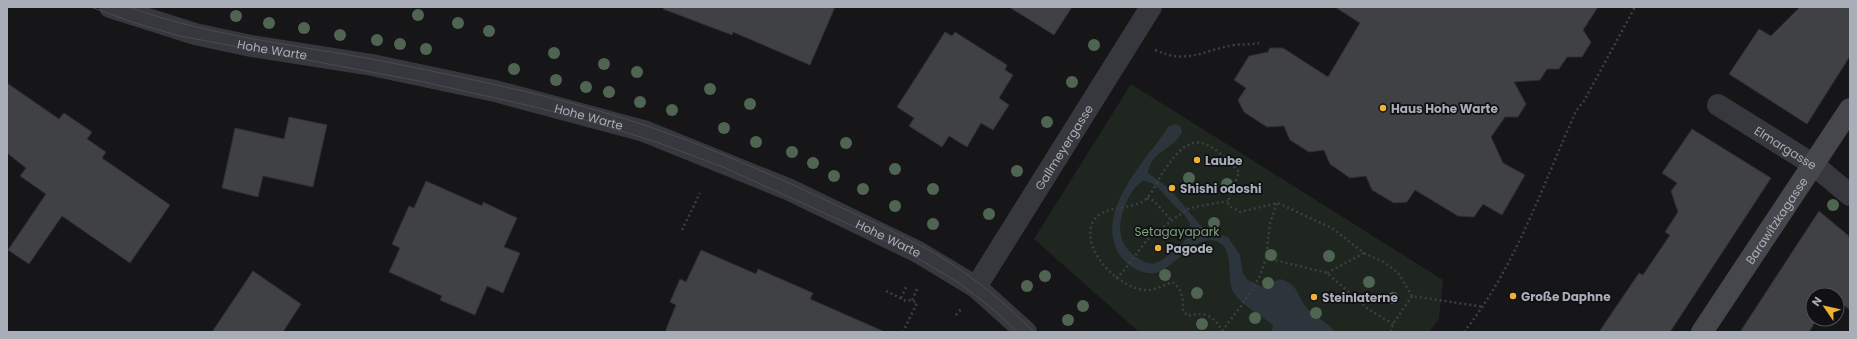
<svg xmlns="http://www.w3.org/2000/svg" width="1857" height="339" font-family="Poppins,sans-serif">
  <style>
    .green { fill: #1e261f }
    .water { fill: #2c353c; fill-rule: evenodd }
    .building { fill: #404145; stroke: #303034 }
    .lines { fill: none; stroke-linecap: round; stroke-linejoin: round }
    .path { stroke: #3d3f44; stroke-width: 2.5; stroke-dasharray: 2 3; stroke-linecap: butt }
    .minor { stroke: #37383d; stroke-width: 22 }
    .tertiary { stroke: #37383d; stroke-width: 22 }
    .secondary { stroke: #45474d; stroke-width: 22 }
    .tram { stroke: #4a4c52; stroke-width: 1 }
    .tree { fill: #506452 }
    .poi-dot { fill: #f2b134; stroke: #111113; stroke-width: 1.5 }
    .labels { text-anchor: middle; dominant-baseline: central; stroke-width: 3.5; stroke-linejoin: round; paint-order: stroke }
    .street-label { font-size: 12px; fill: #a8adb8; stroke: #111113 }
    .poi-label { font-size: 12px; font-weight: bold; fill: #a8adb8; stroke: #111113; text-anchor: start }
    .park-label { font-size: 12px; fill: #7fa381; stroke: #111113 }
  </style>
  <rect width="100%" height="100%" fill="#161618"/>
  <polygon class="green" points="1131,84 1443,280 1439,319 1429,332 1139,332 1034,239"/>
  <path class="water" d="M1176,124L1180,126L1182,132C1174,149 1150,152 1148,173L1170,189L1205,231L1228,237L1240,255L1243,274L1248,280L1263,287L1280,279C1301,285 1296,298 1309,310C1317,318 1327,322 1335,332H1271L1273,325C1262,316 1237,303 1232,289C1227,275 1234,250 1218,242C1197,232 1174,269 1155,273C1149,274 1142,272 1137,270C1131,267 1125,262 1121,257C1091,213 1146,161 1169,126ZM1143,181C1159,182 1166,199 1178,209C1198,226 1192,237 1173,251C1168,255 1161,262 1155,263C1151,264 1147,263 1143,261C1127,254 1117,238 1121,219C1124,205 1131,188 1143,181Z"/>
  <g class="building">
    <polygon points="664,7 835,7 810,65 733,32 732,35 663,9"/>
    <polygon points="1009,7 1072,7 1054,35"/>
    <polygon points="1335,7 1598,7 1583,30 1591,42 1582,57 1567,57 1559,69 1547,69 1540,80 1514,82 1526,104 1518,117 1505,117 1491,137 1503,163 1525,175 1502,215 1483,204 1474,217 1458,216 1415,190 1407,202 1394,203 1372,190 1366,176 1350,178 1330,164 1324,150 1309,152 1290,140 1284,126 1267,127 1244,112 1238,100 1246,88 1234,80 1249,56 1268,52 1270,48 1283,48 1328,77 1360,23"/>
    <polygon points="1800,7 1850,7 1850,56 1807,124 1729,74 1759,29 1771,36"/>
    <polygon points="945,32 952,36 955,32 1007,65 1005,70 1013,75 999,98 1009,105 993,130 981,123 967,147 949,136 942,147 909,126 914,118 897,107"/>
    <polygon points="7,83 59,119 64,113 92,132 87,139 106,152 102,158 170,205 130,263 62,216 29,264 8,250 46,194 20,176 26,168 7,153"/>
    <polygon points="289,117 327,125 313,187 263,176 258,197 222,188 235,128 284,139"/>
    <polygon points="1692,129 1771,178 1670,332 1599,332 1639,273 1643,275 1670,235 1665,232 1678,212 1671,191 1677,183 1662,173"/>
    <polygon points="426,181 482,206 483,202 517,218 504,247 520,253 503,293 487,286 475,315 440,300 442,296 389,272 400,248 392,244 409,206 414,208"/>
    <polygon points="1819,211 1850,237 1850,310 1839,301 1837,305 1837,295 1813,295 1813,319 1817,319 1809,332 1740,332"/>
    <polygon points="701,250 756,274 758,269 813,293 810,299 885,332 665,332 676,305 670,302 680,279 686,282"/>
    <polygon points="253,271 301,304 283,332 212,332"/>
  </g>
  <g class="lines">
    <g class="path">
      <path d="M1155,50C1188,65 1203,50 1234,45C1243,44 1251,45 1259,43"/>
      <polyline points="1147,198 1154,201 1171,220"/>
      <polyline points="682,230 700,193"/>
      <polyline points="1266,258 1327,273 1368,309 1393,324"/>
      <polyline points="1327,273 1364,253"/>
      <polyline points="1116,278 1122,273 1147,240 1175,218 1190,208 1228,201"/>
      <polyline points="886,291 906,301 912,300 917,303 903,332"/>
      <polyline points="901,298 907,285"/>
      <polyline points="912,300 917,289"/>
      <polyline points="956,315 961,309"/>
      <polyline points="1222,331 1241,306 1259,278 1266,258 1270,223 1277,203"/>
      <path d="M1223,332C1214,316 1205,311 1188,316L1183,311C1183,298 1183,290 1172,282C1165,285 1157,289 1149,290C1122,292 1079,250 1093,222C1103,203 1133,212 1147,198C1152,193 1156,184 1160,177C1189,131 1203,133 1239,172C1236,183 1226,198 1229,206L1240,212L1278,203L1310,218L1332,228L1364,253L1384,262L1399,274L1412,296"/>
      <polyline points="1391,332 1393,324 1412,296 1484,307"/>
      <path d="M1464,332C1516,266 1542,187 1576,111L1584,101L1635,7"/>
    </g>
    <g class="minor">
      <path id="s1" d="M1718,105L1814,165L1850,195"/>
      <path id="s2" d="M976,287L1151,7"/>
    </g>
    <path class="tertiary" id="s3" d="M110,7L195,34L251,46L372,65L495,91L644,131L790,190L918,252L976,287L1026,332"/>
    <path class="secondary" id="s4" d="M1702,332L1850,109"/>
    <g class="tram">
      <polyline points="91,7 138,24 180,36 424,82 535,107 593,122 659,143 723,167 899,247 959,283 993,309 1017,332"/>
      <path d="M129,7C217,39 311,46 402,65C490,83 582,102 667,133C725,154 782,179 838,206C872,222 907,237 939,256C974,277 1005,303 1034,332"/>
    </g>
  </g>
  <g class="tree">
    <circle cx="418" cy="15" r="6"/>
    <circle cx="236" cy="16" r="6"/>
    <circle cx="269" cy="23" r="6"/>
    <circle cx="458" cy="23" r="6"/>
    <circle cx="304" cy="28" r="6"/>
    <circle cx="489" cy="31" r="6"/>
    <circle cx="340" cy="35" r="6"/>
    <circle cx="377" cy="40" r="6"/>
    <circle cx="400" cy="44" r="6"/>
    <circle cx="1094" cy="45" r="6"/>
    <circle cx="426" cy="49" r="6"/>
    <circle cx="554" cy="53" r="6"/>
    <circle cx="604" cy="64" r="6"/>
    <circle cx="514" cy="69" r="6"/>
    <circle cx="637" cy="72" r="6"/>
    <circle cx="556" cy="80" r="6"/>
    <circle cx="1072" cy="82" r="6"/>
    <circle cx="586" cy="87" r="6"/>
    <circle cx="710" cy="89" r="6"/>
    <circle cx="609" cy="92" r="6"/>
    <circle cx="640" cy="102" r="6"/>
    <circle cx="750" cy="104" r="6"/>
    <circle cx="672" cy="110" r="6"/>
    <circle cx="1047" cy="122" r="6"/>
    <circle cx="724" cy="128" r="6"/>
    <circle cx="756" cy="142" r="6"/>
    <circle cx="846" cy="143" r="6"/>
    <circle cx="792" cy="152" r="6"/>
    <circle cx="813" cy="163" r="6"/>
    <circle cx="895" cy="169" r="6"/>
    <circle cx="1017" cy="171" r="6"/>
    <circle cx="834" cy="176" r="6"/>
    <circle cx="1189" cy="178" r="6"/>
    <circle cx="1227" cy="184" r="6"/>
    <circle cx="863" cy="189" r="6"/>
    <circle cx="933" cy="189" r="6"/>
    <circle cx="1833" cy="205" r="6"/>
    <circle cx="895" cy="206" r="6"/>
    <circle cx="989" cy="214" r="6"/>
    <circle cx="1214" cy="223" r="6"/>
    <circle cx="933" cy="224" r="6"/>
    <circle cx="1271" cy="255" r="6"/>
    <circle cx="1329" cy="256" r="6"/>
    <circle cx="1165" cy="275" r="6"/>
    <circle cx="1045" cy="276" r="6"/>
    <circle cx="1369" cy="282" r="6"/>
    <circle cx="1268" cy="283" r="6"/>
    <circle cx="1027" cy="286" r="6"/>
    <circle cx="1197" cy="293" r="6"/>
    <circle cx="1393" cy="298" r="6"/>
    <circle cx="1083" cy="306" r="6"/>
    <circle cx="1316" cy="313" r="6"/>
    <circle cx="1255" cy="318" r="6"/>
    <circle cx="1068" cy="320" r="6"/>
    <circle cx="1202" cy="324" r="6"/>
  </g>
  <g class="poi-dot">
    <circle cx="1383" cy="108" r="4"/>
    <circle cx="1197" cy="160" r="4"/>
    <circle cx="1172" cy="188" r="4"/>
    <circle cx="1158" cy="248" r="4"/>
    <circle cx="1513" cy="296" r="4"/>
    <circle cx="1314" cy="297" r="4"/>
  </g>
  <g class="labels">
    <g class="street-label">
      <text stroke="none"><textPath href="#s3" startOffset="168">Hohe Warte</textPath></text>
      <text stroke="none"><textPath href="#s3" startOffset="492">Hohe Warte</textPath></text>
      <text stroke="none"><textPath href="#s2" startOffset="165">Gallmeyergasse</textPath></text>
      <text stroke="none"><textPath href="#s1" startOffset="80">Elmargasse</textPath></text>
      <text stroke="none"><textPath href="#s4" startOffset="134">Barawitzkagasse</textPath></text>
      <text stroke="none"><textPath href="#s3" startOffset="816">Hohe Warte</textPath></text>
    </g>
    <g class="poi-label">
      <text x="1391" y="108">Haus Hohe Warte</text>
      <text x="1205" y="160">Laube</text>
      <text x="1180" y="188">Shishi odoshi</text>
      <text x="1166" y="248">Pagode</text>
      <text x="1521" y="296">Große Daphne</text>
      <text x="1322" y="297">Steinlaterne</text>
    </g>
    <g class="park-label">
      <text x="1177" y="231">Setagayapark</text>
    </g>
  </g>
  <rect width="1857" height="339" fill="none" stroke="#a8adb8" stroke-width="16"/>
  <g transform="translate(1825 307) rotate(304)"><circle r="19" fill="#111113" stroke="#4d4f55"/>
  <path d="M0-3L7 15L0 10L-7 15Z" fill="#f2b134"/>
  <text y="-6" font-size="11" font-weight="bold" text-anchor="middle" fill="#a8adb8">N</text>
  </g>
</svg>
